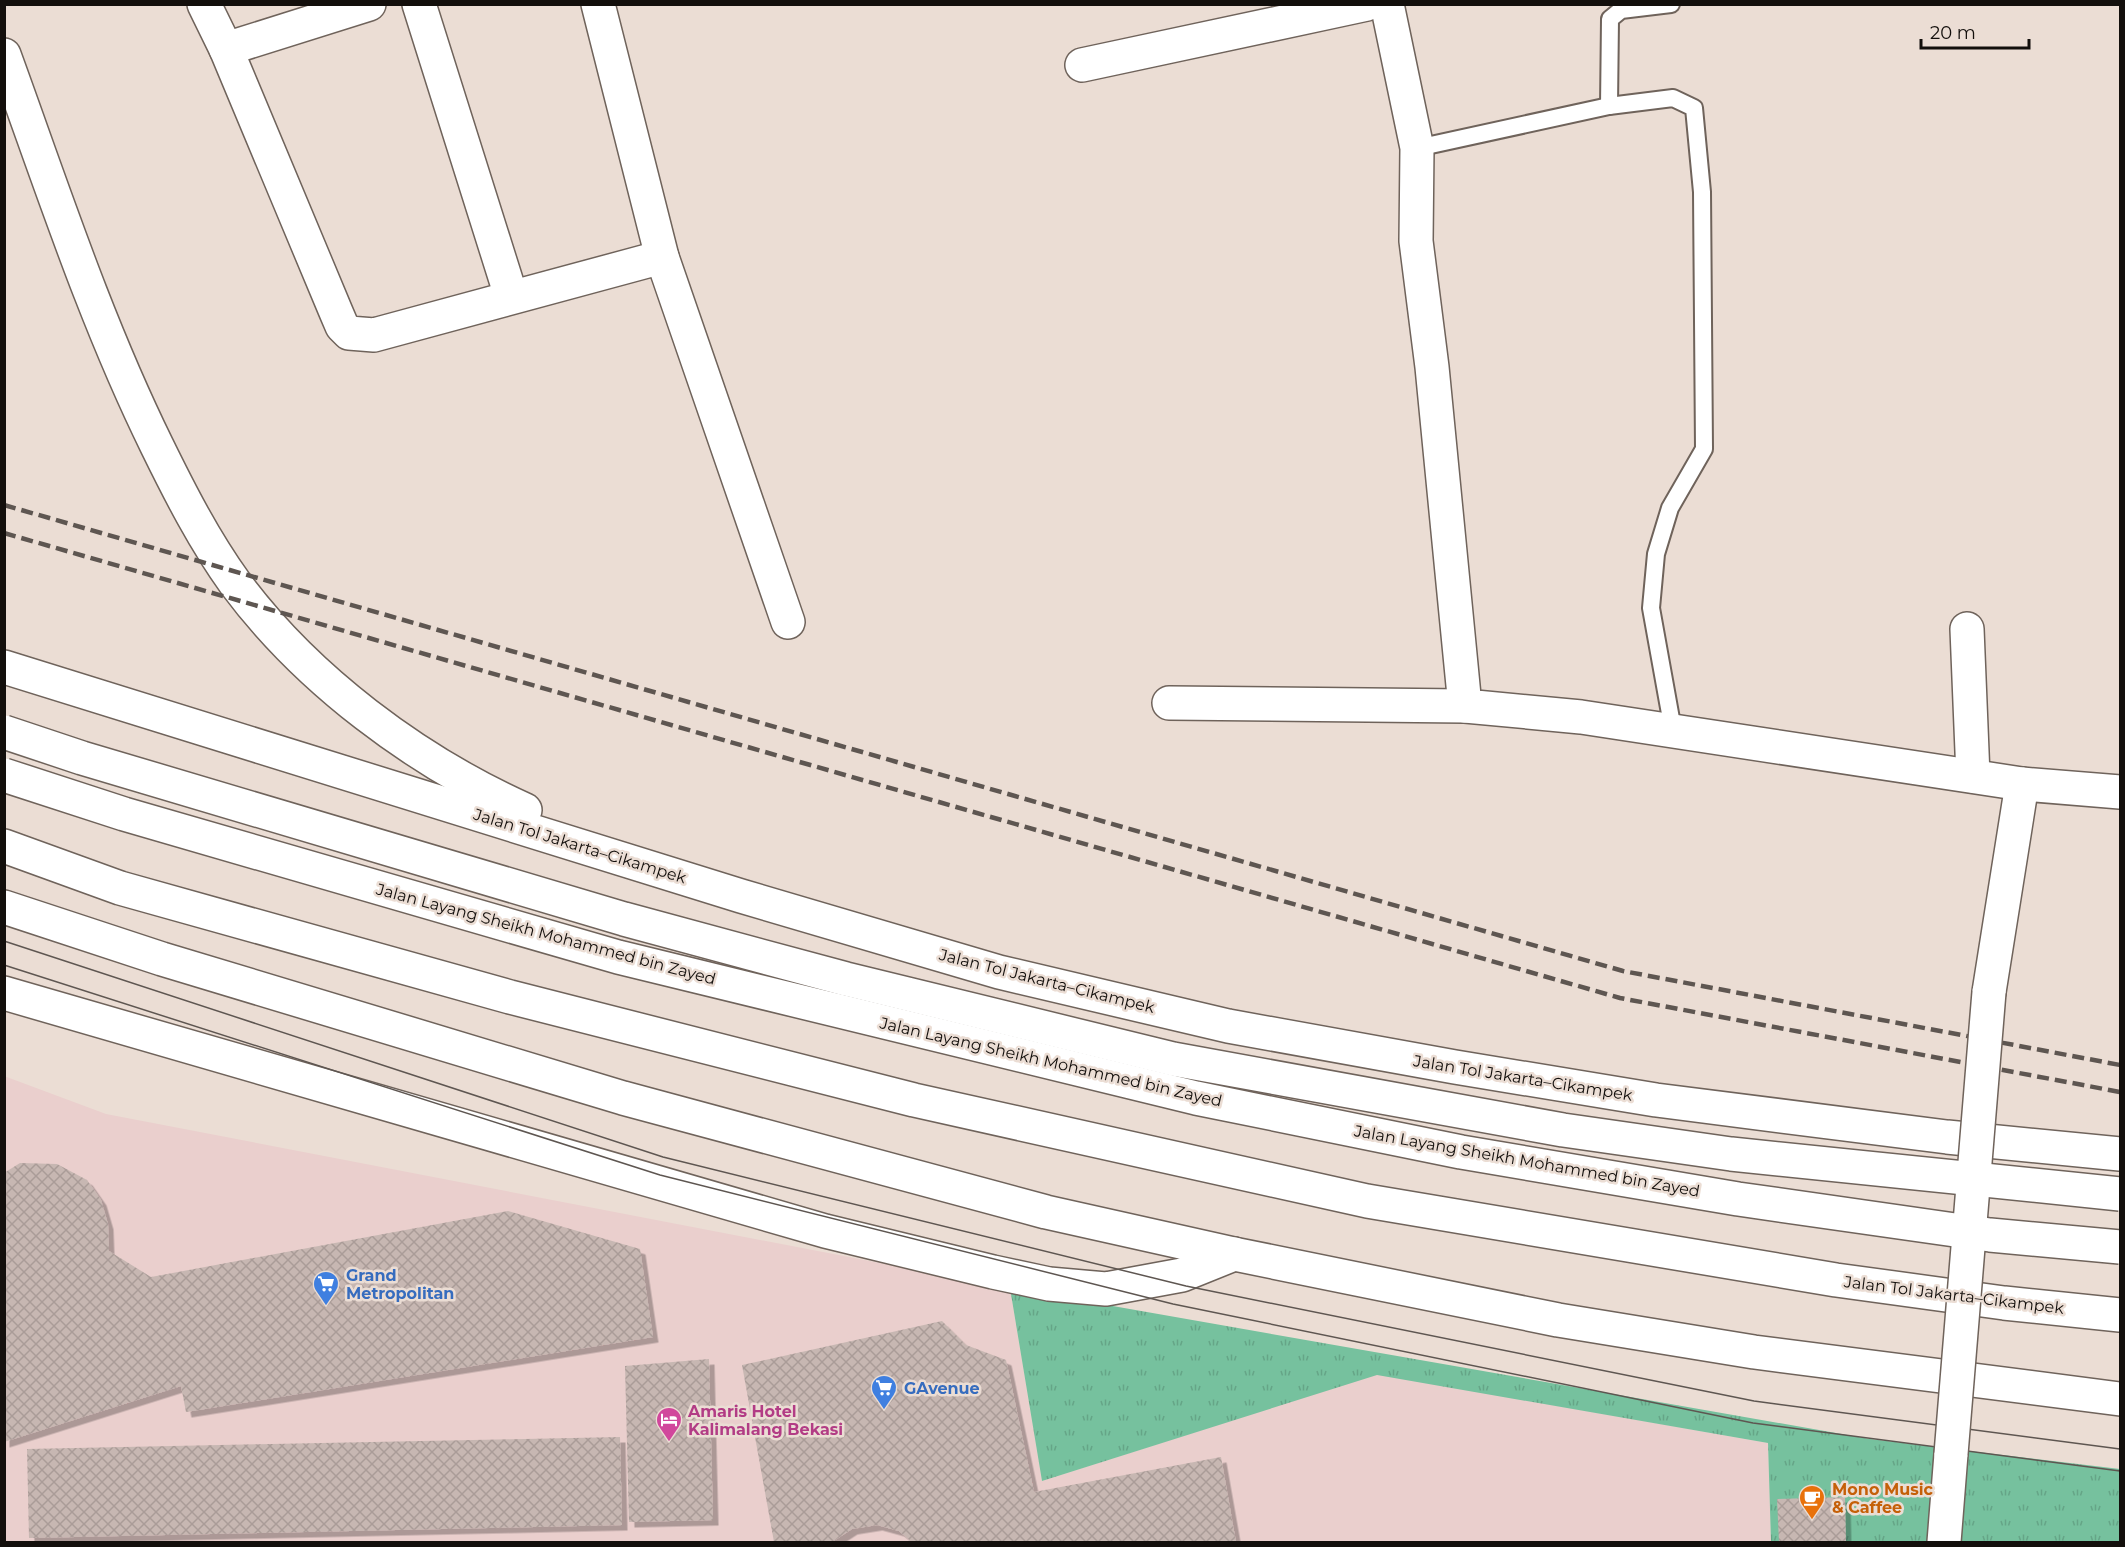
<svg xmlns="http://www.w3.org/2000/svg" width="2125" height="1547" font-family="Montserrat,sans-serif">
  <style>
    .commercial { fill: #eacfcd }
    .grass { fill: url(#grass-tufts) }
    .building { fill: url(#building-cross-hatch); filter: url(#shadow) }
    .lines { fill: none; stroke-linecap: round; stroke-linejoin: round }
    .service-casing { stroke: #6f635b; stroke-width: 20 }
    .minor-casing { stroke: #6f635b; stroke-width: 36 }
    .motorway-casing { stroke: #6f635b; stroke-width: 36 }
    .service { stroke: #fff; stroke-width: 16 }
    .minor { stroke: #fff; stroke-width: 33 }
    .motorway { stroke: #fff; stroke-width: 33 }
    .tram { stroke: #5e5651; stroke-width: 1.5 }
    .rail { stroke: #5e5651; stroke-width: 4.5; stroke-dasharray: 12 6; stroke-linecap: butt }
    .minor-bridge-casing { stroke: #6f635b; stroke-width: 36; stroke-linecap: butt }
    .motorway-bridge-casing { stroke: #6f635b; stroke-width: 36; stroke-linecap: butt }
    .minor-bridge { stroke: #fff; stroke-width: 33 }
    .motorway-bridge { stroke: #fff; stroke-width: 33 }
    .labels { text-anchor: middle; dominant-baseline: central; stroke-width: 5; stroke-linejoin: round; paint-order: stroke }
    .street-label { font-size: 16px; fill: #130f0c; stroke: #ebddd4 }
    .shop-label { font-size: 16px; font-weight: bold; fill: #366cbe; stroke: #ebddd4; text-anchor: start }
    .hotel-label { font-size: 16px; font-weight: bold; fill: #b23c85; stroke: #ebddd4; text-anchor: start }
    .food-label { font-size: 16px; font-weight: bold; fill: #c56008; stroke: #ebddd4; text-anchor: start }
  </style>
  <defs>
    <pattern id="grass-tufts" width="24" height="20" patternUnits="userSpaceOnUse" patternTransform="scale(1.5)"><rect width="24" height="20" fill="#76c19e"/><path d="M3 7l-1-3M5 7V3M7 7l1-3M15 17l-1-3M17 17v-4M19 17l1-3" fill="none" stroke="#65a587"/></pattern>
    <pattern id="building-cross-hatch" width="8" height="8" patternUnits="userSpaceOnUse" patternTransform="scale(1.5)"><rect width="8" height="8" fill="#c7b7b2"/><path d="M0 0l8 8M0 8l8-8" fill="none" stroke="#aa9c98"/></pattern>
    <filter id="shadow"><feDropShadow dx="5.5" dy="5.5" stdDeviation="0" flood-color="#0004"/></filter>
  </defs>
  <rect width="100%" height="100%" fill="#ebddd4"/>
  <polygon class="commercial" points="4,1076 106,1114 1010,1288 1042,1481 1377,1374 1768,1443 1771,1542 5,1542"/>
  <polygon class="grass" points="1010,1288 1870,1439 2120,1469 2120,1542 1771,1542 1768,1443 1377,1375 1042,1481"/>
  <g class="building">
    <polygon points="20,1163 57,1164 87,1180 101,1200 108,1224 109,1251 151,1277 508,1211 640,1249 653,1337 186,1412 181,1386 4,1442 4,1173"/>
    <polygon points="942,1321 966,1345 1006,1360 1034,1492 1221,1457 1236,1542 912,1542 899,1531 877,1525 852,1529 832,1542 774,1542 742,1365"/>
    <polygon points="709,1359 713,1520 629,1522 625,1366"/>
    <polygon points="620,1437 622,1525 29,1538 27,1449"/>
    <polygon points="1845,1497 1846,1542 1779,1542 1777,1499"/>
  </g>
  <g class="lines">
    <defs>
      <g id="service">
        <polyline points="1609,106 1610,19 1621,10 1671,4"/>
        <polyline points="1417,148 1609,106 1673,98 1694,108 1702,192 1704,449 1670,508 1656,554 1651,608 1673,730"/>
      </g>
      <g id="minor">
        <polyline points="204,4 226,49 336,312 342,326 349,333 374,335 662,257"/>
        <polyline points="419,4 511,296"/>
        <polyline points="598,4 662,257 788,622"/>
        <polyline points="1387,4 1417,148 1416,241 1432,367 1465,706 1581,717 2022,784 2120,792"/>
        <polyline points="226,49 369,4"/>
        <polyline points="1082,65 1367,4"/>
        <polyline points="1967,629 1973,776"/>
        <polyline points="1169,703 1465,706"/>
        <polyline points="1989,992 2022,784"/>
        <polyline points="1944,1542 1951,1454"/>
      </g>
      <g id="motorway">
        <path d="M4,55C52,187 95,320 157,446C180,493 204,540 235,583C307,680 416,761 525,810"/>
        <polyline points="4,667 741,896 999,972 1228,1026 1455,1067 1656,1100 1947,1137 2120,1154"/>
        <polyline points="4,846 120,888 510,997 914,1100 1367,1201 1836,1280 2004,1303 2120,1315"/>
        <polyline points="4,907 162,959 623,1098 1046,1212 1234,1254 1558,1320 1754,1352 2120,1399"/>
        <polyline points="4,993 825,1231 993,1272 1049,1284 1106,1289 1182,1275 1234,1254"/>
      </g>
    </defs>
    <use href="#service" class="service-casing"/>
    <use href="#minor" class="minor-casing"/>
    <use href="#motorway" class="motorway-casing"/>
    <use href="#service" class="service"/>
    <use href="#minor" class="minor"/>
    <use href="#motorway" class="motorway"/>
    <g class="tram">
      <polyline points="4,941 663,1157 1186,1286 1754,1401 2120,1449"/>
      <polyline points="4,965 660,1175 1173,1304 1753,1423 2120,1471"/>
    </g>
    <g class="rail">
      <polyline points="4,505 1623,971 2120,1065"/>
      <polyline points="4,533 1620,998 2120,1092"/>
    </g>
    <defs>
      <polyline id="minor-bridge" points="1951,1454 1989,992"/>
      <g id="motorway-bridge">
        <polyline points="4,732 82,758 624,919 846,979 1173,1059 1563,1130 1731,1154 2120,1194"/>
        <polyline points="4,775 124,814 618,957 1196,1098 1461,1152 1738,1199 1990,1235 2120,1247"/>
      </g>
    </defs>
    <use href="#minor-bridge" class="minor-bridge-casing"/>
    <use href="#motorway-bridge" class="motorway-bridge-casing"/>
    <use href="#minor-bridge" class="minor-bridge"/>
    <use href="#motorway-bridge" class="motorway-bridge"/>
  </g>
  <defs>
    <symbol id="supermarket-pin" viewBox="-11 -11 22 30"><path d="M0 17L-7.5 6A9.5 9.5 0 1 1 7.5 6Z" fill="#3f7fe0" stroke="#ebddd4"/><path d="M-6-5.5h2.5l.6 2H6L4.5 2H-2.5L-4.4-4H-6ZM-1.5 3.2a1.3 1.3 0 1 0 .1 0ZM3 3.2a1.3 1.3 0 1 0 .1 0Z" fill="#fff"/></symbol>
    <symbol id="hotel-pin" viewBox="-11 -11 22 30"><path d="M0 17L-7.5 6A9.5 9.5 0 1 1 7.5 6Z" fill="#d1479c" stroke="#ebddd4"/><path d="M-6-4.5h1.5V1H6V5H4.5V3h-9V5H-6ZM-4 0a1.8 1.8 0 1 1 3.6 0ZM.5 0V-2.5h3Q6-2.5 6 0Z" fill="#fff"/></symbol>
    <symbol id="cafe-pin" viewBox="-11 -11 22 30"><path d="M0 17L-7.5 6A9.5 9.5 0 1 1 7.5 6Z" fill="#e8710a" stroke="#ebddd4"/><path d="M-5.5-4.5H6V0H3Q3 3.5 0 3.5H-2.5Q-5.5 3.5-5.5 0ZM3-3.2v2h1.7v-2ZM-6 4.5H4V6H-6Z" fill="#fff"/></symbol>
  </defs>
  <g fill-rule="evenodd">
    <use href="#supermarket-pin" x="311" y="1269" width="30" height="40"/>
    <use href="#supermarket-pin" x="869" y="1373" width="30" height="40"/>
    <use href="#hotel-pin" x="654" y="1405" width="30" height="40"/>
    <use href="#cafe-pin" x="1797" y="1483" width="30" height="40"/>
  </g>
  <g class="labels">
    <g class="street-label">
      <text transform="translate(580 846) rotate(17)">Jalan Tol Jakarta–Cikampek</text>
      <text transform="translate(546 934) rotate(15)">Jalan Layang Sheikh Mohammed bin Zayed</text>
      <text transform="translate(1047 981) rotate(14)">Jalan Tol Jakarta–Cikampek</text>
      <text transform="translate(1051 1062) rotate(13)">Jalan Layang Sheikh Mohammed bin Zayed</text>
      <text transform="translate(1523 1078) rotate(9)">Jalan Tol Jakarta–Cikampek</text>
      <text transform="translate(1527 1161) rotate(10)">Jalan Layang Sheikh Mohammed bin Zayed</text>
      <text transform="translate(1954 1295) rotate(7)">Jalan Tol Jakarta–Cikampek</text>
    </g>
    <g class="shop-label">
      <text x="346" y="1275">Grand<tspan x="346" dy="18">Metropolitan</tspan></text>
      <text x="904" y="1388">GAvenue</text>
    </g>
    <g class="hotel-label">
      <text x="688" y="1411">Amaris Hotel<tspan x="688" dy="18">Kalimalang Bekasi</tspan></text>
    </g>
    <g class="food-label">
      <text x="1832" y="1489">Mono Music<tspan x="1832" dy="18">&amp; Caffee</tspan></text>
    </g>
  </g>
  <rect width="2125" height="1547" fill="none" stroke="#130f0c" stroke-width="12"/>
  <path d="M1921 39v9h108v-9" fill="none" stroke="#130f0c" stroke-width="3"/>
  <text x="1930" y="39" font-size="18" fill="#130f0c" stroke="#ebddd4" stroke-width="4.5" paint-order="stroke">20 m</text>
</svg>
